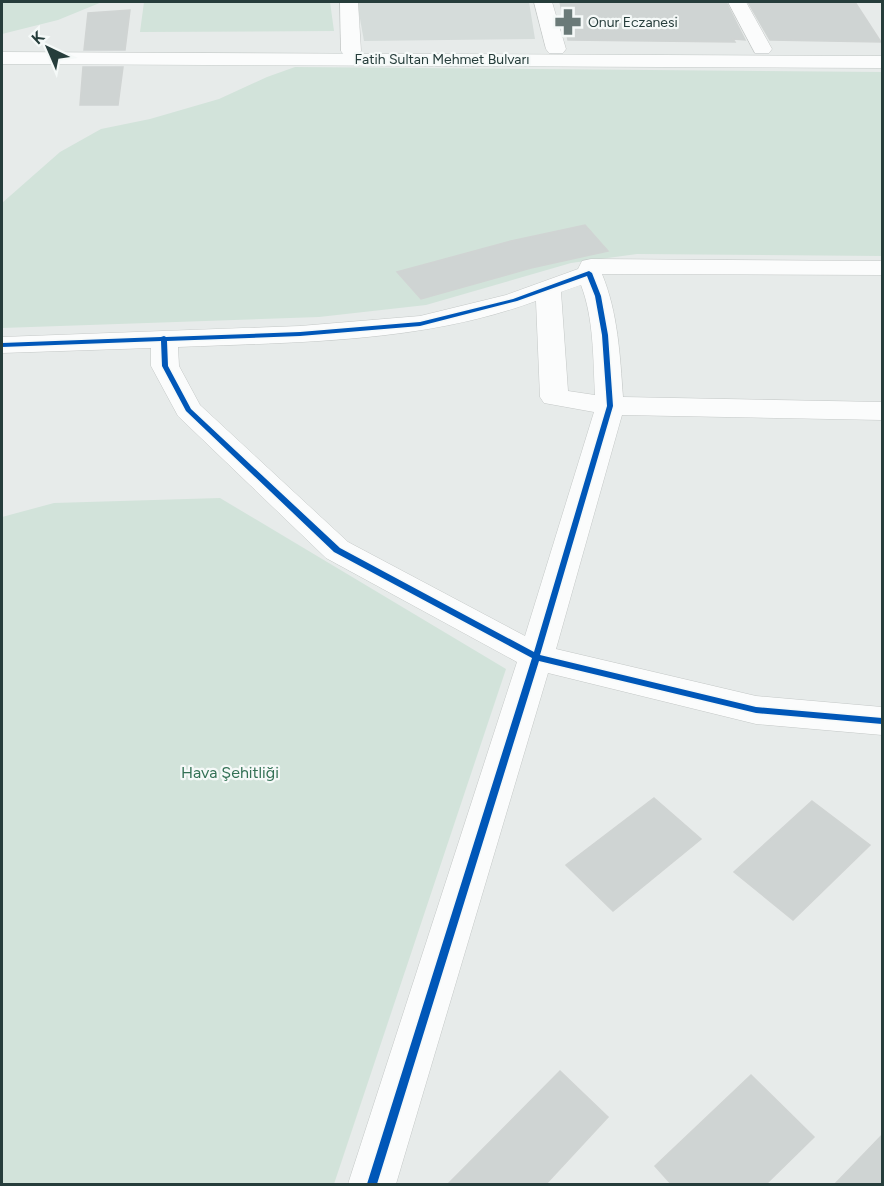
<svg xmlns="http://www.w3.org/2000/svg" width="884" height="1186" font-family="Figtree,sans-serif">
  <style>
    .built { fill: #d5dcda }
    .green { fill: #d2e3da }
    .building { fill: #cfd4d3; stroke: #d0d4d3; stroke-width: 1.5 }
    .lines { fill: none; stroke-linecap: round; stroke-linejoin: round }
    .street-casing { stroke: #c4c8c7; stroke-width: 1 }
    .secondary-casing { stroke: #c1c7c5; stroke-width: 1 }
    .street { fill: #fbfcfc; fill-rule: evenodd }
    .secondary { fill: #fbfcfc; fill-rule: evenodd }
    .cycleway-casing { stroke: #f5f9f8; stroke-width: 3 }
    .cycleway { fill: #0057b8; fill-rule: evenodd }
    .labels { text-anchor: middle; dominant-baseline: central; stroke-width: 4.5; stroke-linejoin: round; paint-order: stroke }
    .far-poi-label { font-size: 14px; fill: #263d3b; stroke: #f5f9f8; text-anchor: start }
    .far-street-label { font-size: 14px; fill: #263d3b; stroke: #f5f9f8 }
    .park-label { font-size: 16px; fill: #337155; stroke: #f5f9f8 }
  </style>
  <rect width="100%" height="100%" fill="#e7ebea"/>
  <polygon class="built" points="357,2 529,2 535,39 364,41"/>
  <g class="green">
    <polygon points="2,2 102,2 58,20 2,34"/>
    <polygon points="144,2 330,2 334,31 140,32"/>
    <polygon points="295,67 882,72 882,256 637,254 571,263 426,305 319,317 2,328 2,203 60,152 101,129 150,119 219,99 267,77"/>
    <polygon points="220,498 506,669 334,1184 2,1184 2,517 54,503"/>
  </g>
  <g class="building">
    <polygon points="560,2 726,2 745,40 733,39 735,42 568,40"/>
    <polygon points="748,2 855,2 881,42 770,40"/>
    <polygon points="130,10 125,50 84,50 88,13"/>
    <polygon points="83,67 123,67 118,105 80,105"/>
    <polygon points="585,225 608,251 531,268 421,299 397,272 511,241"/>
    <polygon points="654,798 701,839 613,911 566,865"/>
    <polygon points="812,801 870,845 793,920 734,872"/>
    <polygon points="560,1071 608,1117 545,1185 447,1185"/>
    <polygon points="751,1075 814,1137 765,1185 672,1185 655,1166"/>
    <polygon points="882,1135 882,1185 834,1185"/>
  </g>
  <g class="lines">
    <defs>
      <g id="street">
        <polygon points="340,2 358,2 361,51 358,55 344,55 341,51"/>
        <polygon points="534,2 552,2 566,49 563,53 549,53 546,49"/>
        <polygon points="728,2 746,2 772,49 769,53 755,53"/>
        <path d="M591,259L882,261V275L602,274C618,313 620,355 623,397L882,402V420L622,415L556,649L756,696L882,707V735L756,724L548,673L396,1184H348L517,662L326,558L178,416L151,366V348L2,353V337L300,326L420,316L506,295L578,269L582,261ZM581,285C594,319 593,358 595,395L568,391L561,292ZM536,301L540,397L544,403L594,412L525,636L348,542L200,405L179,366L178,347C298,342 422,343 536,301Z"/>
      </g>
      <polygon id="secondary" points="2,52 882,56 882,68 2,64"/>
    </defs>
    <use href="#street" class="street-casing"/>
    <use href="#secondary" class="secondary-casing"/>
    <use href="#street" class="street"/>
    <use href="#secondary" class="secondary"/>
    <defs>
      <path id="cycleway" d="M589,271L592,273L601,296L608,335L613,406L540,655L756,707L882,718V724L756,713L539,661L377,1184H367L532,658L334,552L186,411L162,366L161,341L2,347V343L161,337L164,336L166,337L300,332L420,322L513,299ZM587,276L595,296L602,335L607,406L534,652L340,548L191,409L168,366L167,341L300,336L420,326L517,301Z"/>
    </defs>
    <use href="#cycleway" class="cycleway-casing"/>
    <use href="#cycleway" class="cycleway"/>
  </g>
  <defs>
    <symbol id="pharmacy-bare" viewBox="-9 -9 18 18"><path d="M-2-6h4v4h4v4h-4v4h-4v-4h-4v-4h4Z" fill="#6a7a78" stroke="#f5f9f8" stroke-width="2.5" paint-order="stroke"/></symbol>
  </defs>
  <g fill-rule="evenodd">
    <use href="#pharmacy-bare" x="549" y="3" width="38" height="38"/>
  </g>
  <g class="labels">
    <g class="far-poi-label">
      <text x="588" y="22">Onur Eczanesi</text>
    </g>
    <g class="far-street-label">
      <text x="442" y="59">Fatih Sultan Mehmet Bulvarı</text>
    </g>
    <g class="park-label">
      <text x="230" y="772">Hava Şehitliği</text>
    </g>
  </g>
  <rect width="884" height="1186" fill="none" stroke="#263d3b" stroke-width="6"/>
  <g transform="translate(48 48) rotate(316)" stroke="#f5f9f8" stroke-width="4.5" paint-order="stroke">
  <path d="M0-4.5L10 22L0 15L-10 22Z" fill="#263d3b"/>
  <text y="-9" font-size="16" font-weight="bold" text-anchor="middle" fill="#263d3b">K</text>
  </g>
</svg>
